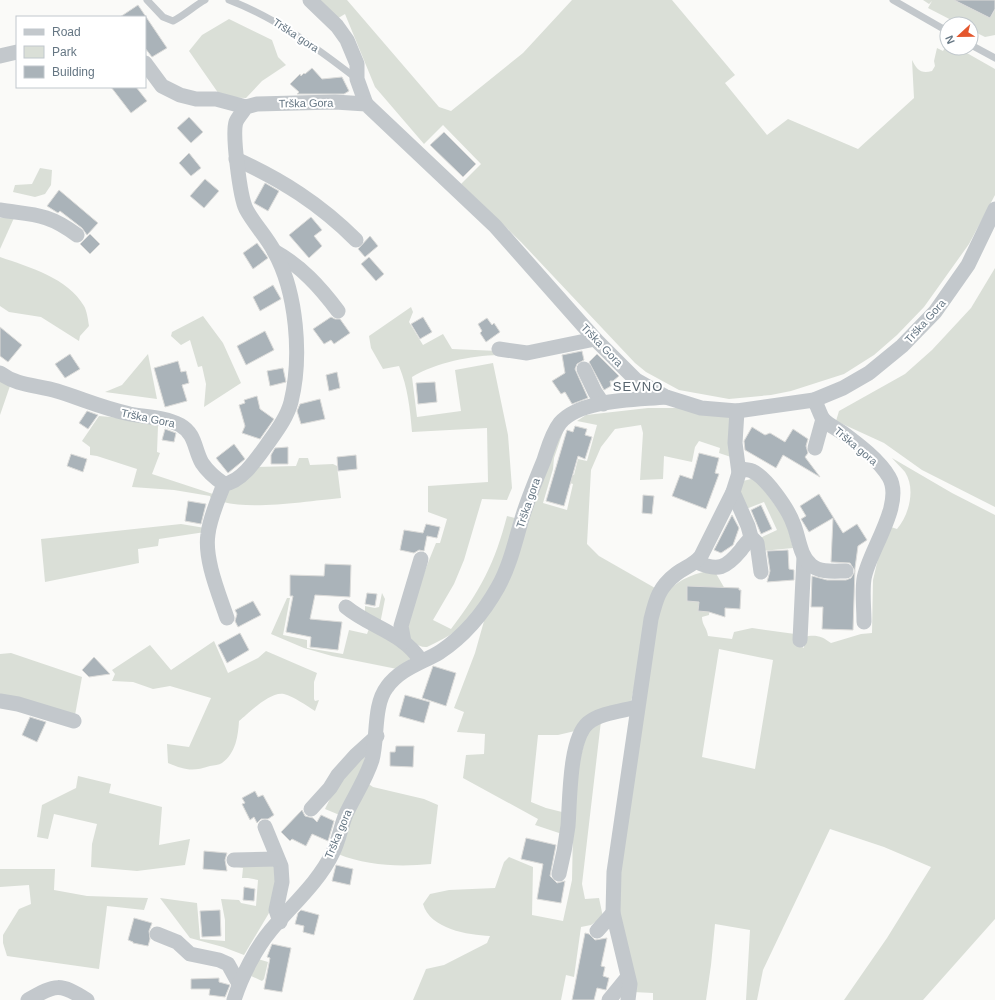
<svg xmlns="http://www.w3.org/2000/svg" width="995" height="1000" font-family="Helvetica,sans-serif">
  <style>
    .green { fill: #dadfd7; fill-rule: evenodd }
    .building { fill: #aab3b9; stroke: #dcdcda }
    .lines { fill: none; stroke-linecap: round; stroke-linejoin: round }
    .service { stroke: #c3c8cc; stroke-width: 7 }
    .minor { stroke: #c3c8cc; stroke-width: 15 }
    .labels { text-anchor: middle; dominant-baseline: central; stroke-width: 4; stroke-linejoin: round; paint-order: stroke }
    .street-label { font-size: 11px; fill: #657683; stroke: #fff }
    .quarter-label { font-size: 13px; letter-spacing: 1px; fill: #57646e; stroke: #fff }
  </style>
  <rect width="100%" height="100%" fill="#fafaf8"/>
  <g class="green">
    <path d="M315,0H347L439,107L451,111L523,53L572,0H672L735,75L725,83L767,135L788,119L858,149L914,98L912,60C917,70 921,74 932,71L935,66L934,61L937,48L943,51L947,44V48H958L995,69V195L969,244L924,307L897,335L874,355L844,374L791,391L771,395L729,399L679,390L646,372L635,363L521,242L461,184L481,164L443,125L424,144L375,87L345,14L335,20Z"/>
    <polygon points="923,0 954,0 990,18 995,10 995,35 985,37 971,30 971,24 959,24 928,8 932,1 929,4"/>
    <polygon points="229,19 272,40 278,57 286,65 262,81 246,98 221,97 189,51 202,35"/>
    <polygon points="40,168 52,170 51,185 45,194 35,197 13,192 15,185 32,184"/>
    <polygon points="0,218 14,218 0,249"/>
    <path d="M0,257C29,267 68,278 84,306C87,311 88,320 89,326L80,336L79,341L41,317L9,312L0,306Z"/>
    <polygon points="995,268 995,507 922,470 884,443 836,421 839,411 905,374 932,350 971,308"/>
    <path d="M411,307L413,312L409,322L423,345L443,334L452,349L498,351L499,355C470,356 437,362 412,377L417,417L461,411L455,370L493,363L508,435L512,488L507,500L482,499L464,560L454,584L433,620L451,629C480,591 495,563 507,516L519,519C504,558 490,604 457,630C448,637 437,642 427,647C418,648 407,639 406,629C406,623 410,616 412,610C418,587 427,565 436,543H440L447,519L428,512V486L488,482L487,428L412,432C410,409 408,388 399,366L383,369L371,348L369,336Z"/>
    <polygon points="203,316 223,343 241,383 204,407 206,384 202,366 198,367 190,340 181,345 171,336 172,332"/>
    <polygon points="148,354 157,399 105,392 122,385"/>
    <polygon points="0,380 10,386 0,415"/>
    <polygon points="648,408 678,408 732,414 731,457 719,453 720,448 699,441 695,447 692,462 664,456 663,479 640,480 643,433 641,425 615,429 601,447 591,470 587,544 599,556 655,588 631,702 575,731 558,735 538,735 531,802 546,808 562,812 562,834 535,825 538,819 463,778 466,755 484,754 485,734 457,732 464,712 454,708 475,653 486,614 544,473 565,426 554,458 553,469 543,503 567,510 573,484 553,478 555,469 574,475 578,459 587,461 597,425 577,421 586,415"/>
    <polygon points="99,416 134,419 158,426 157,452 160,453 152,474 216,495 212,502 210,496 174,490 132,487 137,469 97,456 90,455 90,447 82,441"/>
    <path d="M299,458H308L310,465L333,464L337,466L341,498C309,501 253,510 223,502L224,495L255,467L296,466Z"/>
    <path d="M892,458L952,493L995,515V919L923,1000H844L887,938L931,867L884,847L830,829L763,970L757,1000H746L750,930L715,924L711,965L706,1000H653V993L633,992L620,915L617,884L656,614C659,607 663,597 668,591C679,579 698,572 714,570L725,589L710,602L709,615L702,617C702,625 707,628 708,636L732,639L734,632L752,628L795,634L799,645L804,648V637C815,634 822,636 831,643L861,634L872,633L873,580L881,546L888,526L897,529C909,515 916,489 905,472C901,467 896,463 892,458ZM719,649L773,660L755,769L702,757Z"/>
    <polygon points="755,478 786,520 793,548 761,551 758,539 777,530 764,502 746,509 738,491 743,481"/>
    <polygon points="181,524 205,528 205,532 159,539 158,546 138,549 139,563 45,582 41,539"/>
    <polygon points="382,593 385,599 380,624 365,615 365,606 375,608 379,607"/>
    <polygon points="287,598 290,598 283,635 307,640 307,648 343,654 349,630 367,634 370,626 414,656 397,669 332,656 304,648 271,634"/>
    <path d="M214,641L228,673L258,658L266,651L317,673L314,682V699L315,701L319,700L315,711C306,705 294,697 284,694C270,691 249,713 239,721C238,736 236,753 222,763C219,765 214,765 210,766C192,772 185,770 168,763L167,744L189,747L211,698L170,686L153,689L133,682L112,681L115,674L112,670L150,645L171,670Z"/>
    <polygon points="11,653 82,677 75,715 0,696 0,654"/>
    <path d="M601,721L582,884L585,899L599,898L603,917L591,925L581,927L574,977L566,975L561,1000H413L426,969L444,965L487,943L490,936C468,935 430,929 423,904L430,894L449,890L495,888L504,862L509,857L533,867L532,915L563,921L572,880L574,783L588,728Z"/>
    <polygon points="368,747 359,781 342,816 325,809 339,780"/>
    <polygon points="78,776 111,784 109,793 162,807 159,845 190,839 185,865 137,871 91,867 92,844 97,824 54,814 48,839 37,837 42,805 76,788"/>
    <path d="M367,783L373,787L424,799L438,805L431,864C400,867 367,866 338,854L339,846Z"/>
    <polygon points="274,865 276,894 269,913 244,955 223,947 190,938 160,898 197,903 200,939 225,941 225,920 221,899 239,900 241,903 256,906 258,880 248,878 242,878 243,868 236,867"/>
    <polygon points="0,869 55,869 54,890 87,896 148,898 144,910 107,906 99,969 7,956 3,943 3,935 19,909 31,904 29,885 0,887"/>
    <polygon points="258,959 268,962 264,979 262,981 251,976"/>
  </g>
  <g class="building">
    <polygon points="954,0 995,0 995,9 990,18"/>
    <polygon points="138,5 167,48 152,57 145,48 145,17 120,17"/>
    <polygon points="312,68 322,79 342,77 349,91 344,94 297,94 299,92 290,84 300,74 301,76 304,73 305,74"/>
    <polygon points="111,87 136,87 147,101 131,113"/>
    <polygon points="189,117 203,132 191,143 177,128"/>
    <polygon points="444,132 476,164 463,177 430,145"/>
    <polygon points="189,153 201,168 191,176 179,163"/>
    <polygon points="205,179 219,191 204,208 190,196"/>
    <polygon points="265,183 279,191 268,211 254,203"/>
    <polygon points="59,190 98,223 87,235 82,228 60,211 58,213 47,206"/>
    <polygon points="311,217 322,230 314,236 322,246 309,258 289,235"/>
    <polygon points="90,234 100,244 90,254 80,244"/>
    <polygon points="370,236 378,246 365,257 358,249"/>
    <polygon points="257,243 268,258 253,269 243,253"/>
    <polygon points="369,257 384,274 376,281 361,264"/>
    <polygon points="273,285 281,299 260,311 253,297"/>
    <polygon points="331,317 335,319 340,319 350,333 334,344 331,340 324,344 313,329"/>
    <polygon points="423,317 432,332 420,339 411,324"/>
    <polygon points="487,318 492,325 494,323 500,332 486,342 480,333 482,331 478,324"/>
    <polygon points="0,327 22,345 8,362 0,356"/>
    <polygon points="265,331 274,350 246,365 237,346"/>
    <polygon points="582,351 584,360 577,364 575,369 588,398 572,404 565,392 561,394 552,381 565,373 562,355"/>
    <polygon points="70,354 80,369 65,378 55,364"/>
    <polygon points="597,354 619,376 613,381 610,381 611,386 604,390 589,362"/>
    <polygon points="178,361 181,372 186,371 189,383 182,385 187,401 165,407 154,368"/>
    <polygon points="283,368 286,382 270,386 267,371"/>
    <polygon points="337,372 340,388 329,391 326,375"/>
    <polygon points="435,382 437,402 418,404 416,383"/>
    <polygon points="257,396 260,409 274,419 260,439 242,433 245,426 239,405 245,403 244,400"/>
    <polygon points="320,399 325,419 301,424 297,411 300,404"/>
    <polygon points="87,411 98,415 88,429 79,423"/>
    <polygon points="575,426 587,429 585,435 592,437 585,459 578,456 564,506 546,501 567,430 573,432"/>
    <polygon points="752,427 765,435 770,433 785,442 793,429 808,439 806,446 808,453 805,457 820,477 783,455 776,468 745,450 744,441"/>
    <polygon points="165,429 176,433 174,442 162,440"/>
    <polygon points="234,444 245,459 228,473 216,458"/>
    <polygon points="288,447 288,464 271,464 271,455 275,448"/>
    <polygon points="699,453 719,458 715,473 719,474 706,509 672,496 680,475 692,479"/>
    <polygon points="71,454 87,459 83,472 67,466"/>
    <polygon points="356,455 357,469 338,471 337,457"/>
    <polygon points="819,494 843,533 857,524 867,540 858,546 855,568 853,630 822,629 823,607 811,607 812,576 827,580 846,580 851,578 855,571 850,563 831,562 833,518 809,532 801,519 806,516 800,506"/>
    <polygon points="643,495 654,496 652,514 642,513"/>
    <polygon points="188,501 206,504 201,524 185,521"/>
    <polygon points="761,505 772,529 761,534 751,510"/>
    <polygon points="732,515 739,528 733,545 721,553 714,550"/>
    <polygon points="426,524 440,527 437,538 427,536 424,551 419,550 414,553 400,550 404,530 423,533"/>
    <polygon points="788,550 789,569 794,570 794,580 767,582 770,571 767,551"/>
    <polygon points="325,564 351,565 350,597 315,595 310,619 342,622 338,650 310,647 311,637 286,632 293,596 290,596 290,575 324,576"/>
    <polygon points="687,586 739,588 739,590 741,590 740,609 725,608 725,617 709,612 698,611 699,602 687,601"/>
    <polygon points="367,593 377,594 375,606 365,604"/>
    <polygon points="253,601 261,615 238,627 235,621 237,614 235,610"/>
    <polygon points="240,633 249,650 227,663 218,645"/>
    <polygon points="94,657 110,674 89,677 82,670"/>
    <polygon points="433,666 456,673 446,706 422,698"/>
    <polygon points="405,695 430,702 424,723 399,716"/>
    <polygon points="30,717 46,722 37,742 22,735"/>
    <polygon points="396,746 414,746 413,767 390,766 390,752 395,752"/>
    <polygon points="255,791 258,797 263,795 274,815 268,819 261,819 257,823 254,817 250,820 242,804 245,803 242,798"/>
    <polygon points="302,810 305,816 313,818 317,822 321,815 334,821 328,841 312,834 306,846 292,839 290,841 281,832"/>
    <polygon points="526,838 556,845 550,876 557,883 565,881 561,903 537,899 543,864 521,859"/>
    <polygon points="204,851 227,853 225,860 227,871 203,869"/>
    <polygon points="336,865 353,869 350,885 332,881"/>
    <polygon points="244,887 255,889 254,901 243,900"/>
    <polygon points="220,910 221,936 202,937 200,911"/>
    <polygon points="301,910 319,915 314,935 303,932 304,926 295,924 298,913"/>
    <polygon points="134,918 152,923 149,931 150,939 148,946 133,943 133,942 128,940"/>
    <polygon points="585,933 589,934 595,940 607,938 601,966 605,967 603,976 609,978 606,990 597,988 594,1000 572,1000"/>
    <polygon points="272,944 291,948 282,992 264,989 270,958 267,957"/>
    <polygon points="219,978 219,982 230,985 225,997 209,995 210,989 191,989 191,979"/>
  </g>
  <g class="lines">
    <g class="service">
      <path d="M147,0L163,17L173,21C185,15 194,6 205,0"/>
      <path d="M229,0C276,18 317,48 357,79"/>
      <polyline points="893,0 947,31"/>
      <polyline points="971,45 995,58"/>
    </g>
    <g class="minor">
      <polyline points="310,0 337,26 347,40 357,64 357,79 366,104"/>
      <polyline points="0,56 17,52"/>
      <polyline points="145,63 162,86 180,95 196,99 216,99 246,107"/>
      <path d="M236,159C282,180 320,204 356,240"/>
      <path d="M0,210C34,215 48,213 77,235"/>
      <path d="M274,251C301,266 320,287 338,311"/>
      <polyline points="499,349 527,353 595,339"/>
      <polyline points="584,369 595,392 603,404"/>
      <path d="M0,373C17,386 37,385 57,391C83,399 102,408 130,414C146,417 165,417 180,425C196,434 194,449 202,463C208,472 215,478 224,484C241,482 256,460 266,446C275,433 287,418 291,402C302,357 297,292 274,251C266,236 254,224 246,209C240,197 232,134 236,122C238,117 243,112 246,107L257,104L335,102L366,104L495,226L595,339L636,380L666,397L701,408L737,411L814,400L843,388L869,373L902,346L935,312L968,265L995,209"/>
      <path d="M814,400C818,406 819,413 823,419C827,424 837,429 843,433C859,445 879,460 889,477C905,504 868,552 864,579C862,592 864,608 864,622"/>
      <polyline points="737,411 735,443 739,473"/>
      <polyline points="815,448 823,419"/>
      <path d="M224,484C218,500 210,517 208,534C204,559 219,594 227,618"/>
      <polyline points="733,492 748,526 751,537 757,543 761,572"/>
      <path d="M697,562C718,572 726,568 741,550C744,545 748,542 751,537"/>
      <path d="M346,607C370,627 404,633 421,661"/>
      <polyline points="800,640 804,557"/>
      <polyline points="404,642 401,626 421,559"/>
      <polyline points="0,701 18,704 74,721"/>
      <polyline points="311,809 330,788 338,775 356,755 377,736"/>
      <polyline points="265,827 281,866 282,882 276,910 280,922"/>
      <polyline points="234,860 277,859"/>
      <path d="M559,874C563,858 566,842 568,826C570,801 569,739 588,723C600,713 622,711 637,707"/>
      <polyline points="597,931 613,913"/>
      <polyline points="157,934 177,942 190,954 219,960 228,964 239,984"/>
      <path d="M28,1000C56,984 60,983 87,1000"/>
      <path d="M234,1000C241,977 256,948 271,930C292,905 319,882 333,852C339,840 341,826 346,814C354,797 366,779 372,760C378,738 373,705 387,687C401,668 422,663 440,652C464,636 484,612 498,587C511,564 516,537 524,512C530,494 537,477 544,460C548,448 552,433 560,423C580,399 636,400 666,397"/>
      <polyline points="609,1000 627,978"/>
      <path d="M628,1000L630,984L613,913L614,872L651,619C656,599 659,587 676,574C685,567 694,565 701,556L733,492L739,473L743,469C746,470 750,470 752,471C766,477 788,509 793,523C799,536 799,555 811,565C820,573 835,571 846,571"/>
    </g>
  </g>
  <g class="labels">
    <g class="street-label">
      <text transform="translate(296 35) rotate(33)">Trška gora</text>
      <text transform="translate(306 103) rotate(-1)">Trška Gora</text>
      <text transform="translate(925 321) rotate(-48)">Trška Gora</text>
      <text transform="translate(602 345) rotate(46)">Trška Gora</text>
      <text transform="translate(148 418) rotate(12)">Trška Gora</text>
      <text transform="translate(856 446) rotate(40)">Trška gora</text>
      <text transform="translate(528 503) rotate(-71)">Trška gora</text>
      <text transform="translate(338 834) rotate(-67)">Trška gora</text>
    </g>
    <g class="quarter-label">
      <text x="638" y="386">SEVNO</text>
    </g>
  </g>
  <rect x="16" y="16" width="130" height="72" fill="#ffffff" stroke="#c1c8cd"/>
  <rect x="24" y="29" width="20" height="6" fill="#c3c8cc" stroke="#c1c8cd"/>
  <text x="52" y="36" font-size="12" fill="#657683">Road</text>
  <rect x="24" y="46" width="20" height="12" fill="#dadfd7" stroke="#c1c8cd"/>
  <text x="52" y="56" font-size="12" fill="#657683">Park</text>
  <rect x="24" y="66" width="20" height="12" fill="#aab3b9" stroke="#c1c8cd"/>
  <text x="52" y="76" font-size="12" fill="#657683">Building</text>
  <g transform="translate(959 36) rotate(248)"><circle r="19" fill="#ffffff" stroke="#c1c8cd"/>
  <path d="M0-3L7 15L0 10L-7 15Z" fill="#e4572e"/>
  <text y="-6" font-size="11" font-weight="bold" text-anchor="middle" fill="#657683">N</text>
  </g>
</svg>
